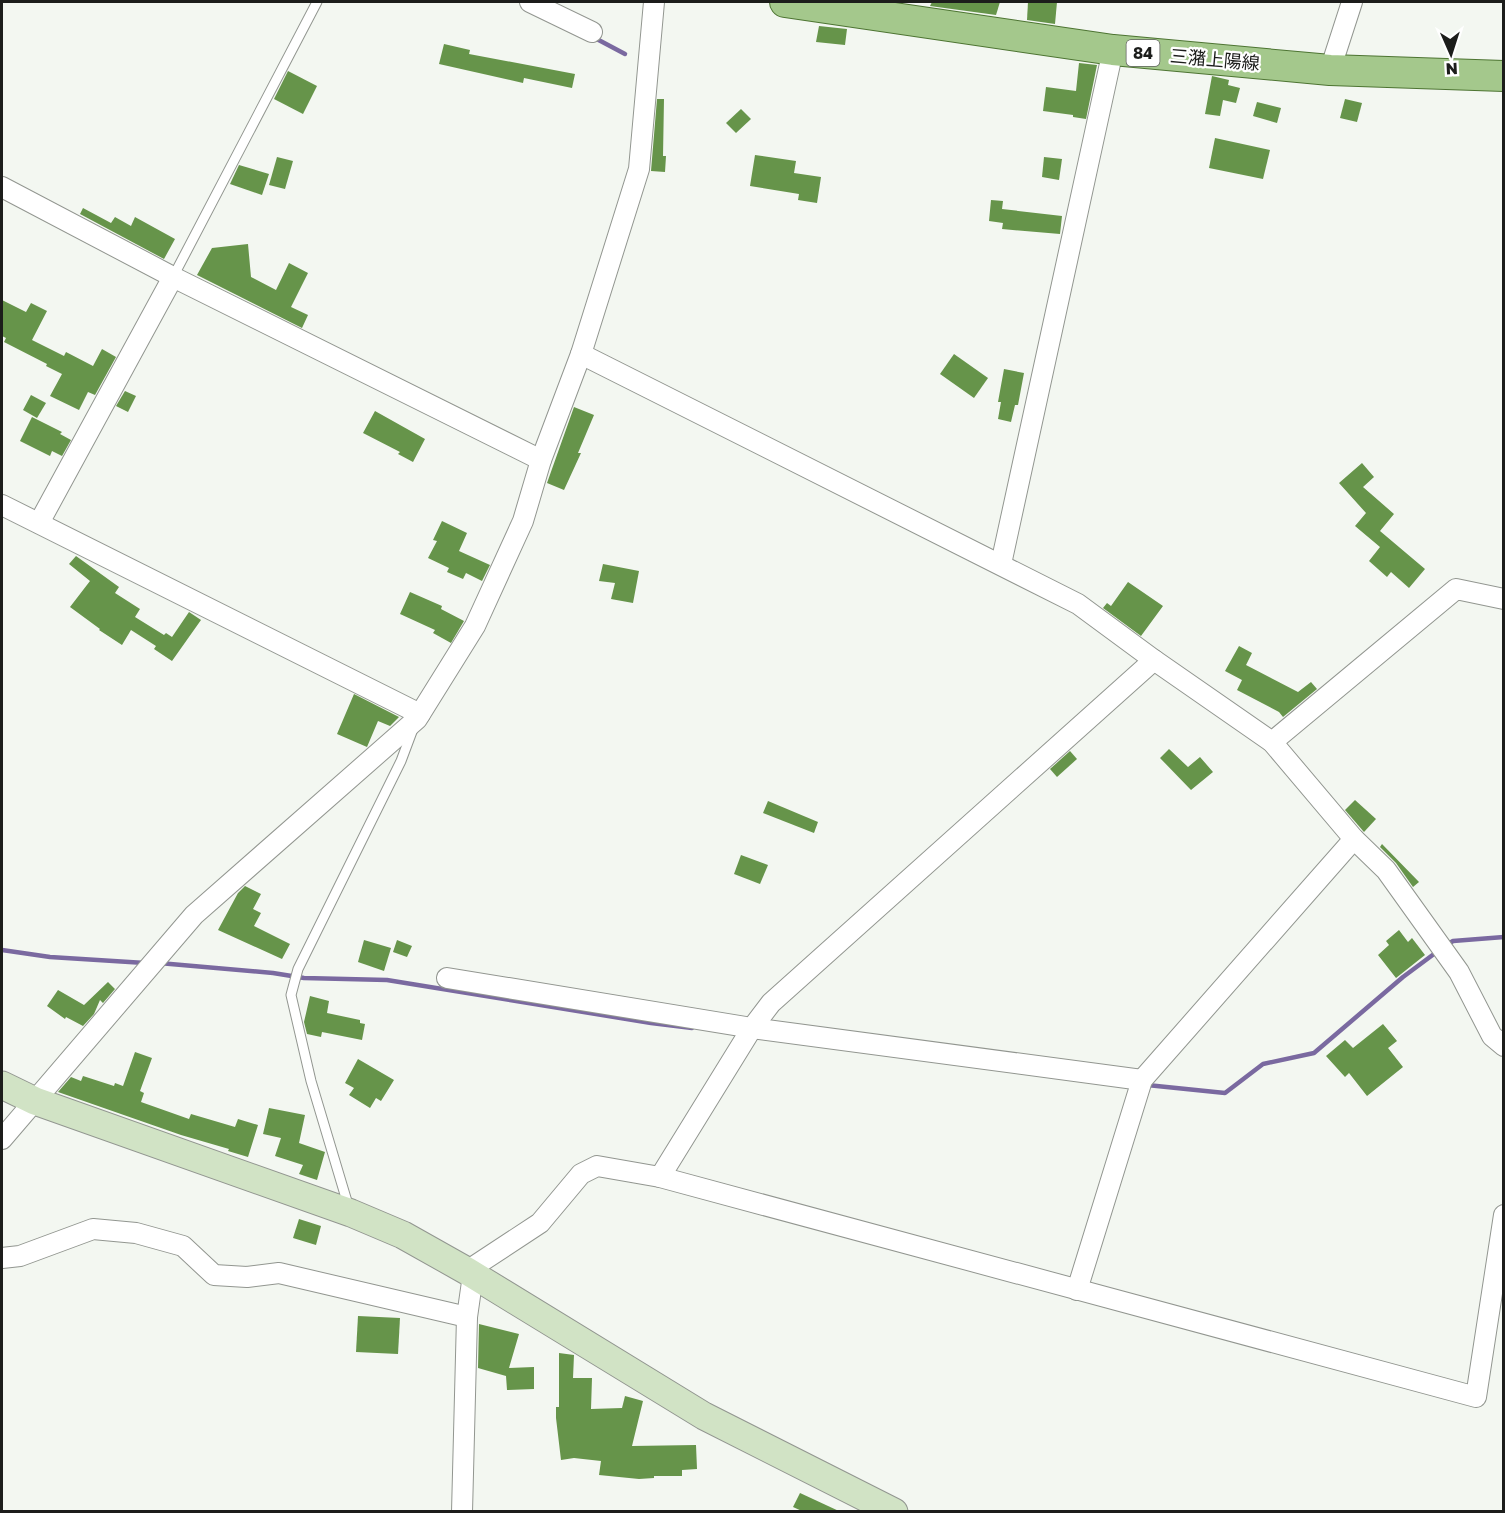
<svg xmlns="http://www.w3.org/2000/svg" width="1505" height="1513" font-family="'Golos Text','Noto Sans JP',sans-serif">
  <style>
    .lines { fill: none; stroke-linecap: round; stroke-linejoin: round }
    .stream { stroke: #7a69a0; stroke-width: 4.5 }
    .building { fill: #66944a }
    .lane-casing { stroke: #929690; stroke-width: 11 }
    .street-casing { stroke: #929690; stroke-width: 22 }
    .secondary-casing { stroke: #929690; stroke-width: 29 }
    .primary-casing { stroke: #4d7432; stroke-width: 32 }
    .lane { stroke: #fff; stroke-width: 9 }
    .street { stroke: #fff; stroke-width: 20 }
    .secondary { stroke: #d1e3c5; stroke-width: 27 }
    .primary { stroke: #a4c88c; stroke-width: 30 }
    .labels { text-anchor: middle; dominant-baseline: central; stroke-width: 4.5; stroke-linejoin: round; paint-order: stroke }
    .shield { fill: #fff; stroke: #60615f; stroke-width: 1.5 }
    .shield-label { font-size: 16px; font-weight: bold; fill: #1c1d1b }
    .street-label { font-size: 18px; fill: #1c1d1b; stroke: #fff }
  </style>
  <rect width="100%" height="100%" fill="#f3f7f1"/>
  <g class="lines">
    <g class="stream">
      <polyline points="593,37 625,54"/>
      <polyline points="1445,946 1453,941 1504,937"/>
      <polyline points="2,950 50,957 145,963"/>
      <polyline points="159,963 273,973 304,978 387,980 651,1023 692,1028"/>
      <polyline points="1147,1085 1225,1093 1263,1064 1314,1053 1403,977 1438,951"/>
    </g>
  </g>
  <g class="building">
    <polygon points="932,2 1000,2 996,15 930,6"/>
    <polygon points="1028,2 1057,2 1055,24 1027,20"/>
    <polygon points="819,26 847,29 845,45 816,42"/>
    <polygon points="444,44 470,50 469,54 575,74 572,88 524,78 523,83 439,64"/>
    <polygon points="1079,63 1097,65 1086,119 1073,117 1073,115 1043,111 1046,87 1076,91"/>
    <polygon points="288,71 317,86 303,114 274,99"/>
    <polygon points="1212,76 1229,80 1228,85 1240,88 1236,103 1223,100 1220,116 1205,114"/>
    <polygon points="657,99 664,99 663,156 666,156 665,172 651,171"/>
    <polygon points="1345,99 1362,103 1357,122 1340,118"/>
    <polygon points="1257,102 1281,108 1277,123 1253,116"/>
    <polygon points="741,109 751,119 736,133 726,123"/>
    <polygon points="1215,138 1270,150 1263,179 1209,168"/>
    <polygon points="755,155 796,161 794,173 821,177 817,203 798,200 799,194 750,186"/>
    <polygon points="277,157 293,161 285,189 269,185"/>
    <polygon points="1044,157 1062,159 1059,180 1042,177"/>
    <polygon points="239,165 269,174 262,195 230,184"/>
    <polygon points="991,200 1003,201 1002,209 1062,216 1060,234 1002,229 1003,223 989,221"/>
    <polygon points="83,208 111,223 115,217 131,226 135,217 175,239 164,259 80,214"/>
    <polygon points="248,244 251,277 276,290 289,263 308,273 291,307 308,315 302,328 197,275 212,248"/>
    <polygon points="2,300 26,312 31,303 47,311 32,340 64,356 66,352 93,366 102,349 116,357 95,395 88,392 79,410 50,396 62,374 46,366 47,364 4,342 6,338 2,336"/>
    <polygon points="954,354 988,378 974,398 940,374"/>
    <polygon points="1004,369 1024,373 1018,405 1015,405 1011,422 998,419 1001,402 998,402"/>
    <polygon points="125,391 136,396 128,412 116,406"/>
    <polygon points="31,395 46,403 37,418 23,410"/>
    <polygon points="574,407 594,415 578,453 581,453 564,490 547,483"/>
    <polygon points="375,411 425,439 413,462 398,454 400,452 363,433"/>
    <polygon points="32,417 62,432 60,434 71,440 62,456 52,451 50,456 20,441"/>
    <polygon points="1362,463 1374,477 1363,487 1394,514 1380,531 1425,569 1409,588 1391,572 1387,577 1369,561 1380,547 1355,526 1366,513 1339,483"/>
    <polygon points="442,521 467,533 459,551 490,565 482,581 466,573 463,579 447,572 449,568 428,558 437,541 433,540"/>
    <polygon points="76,556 119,587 115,593 140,609 135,617 164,635 166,633 172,637 189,612 201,620 172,661 154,649 156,646 131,630 122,645 99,630 100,629 70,607 90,581 69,564"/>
    <polygon points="603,564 639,571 633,603 611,599 615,583 599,581"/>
    <polygon points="1128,582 1163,606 1141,636 1103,608 1107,603 1111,606"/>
    <polygon points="410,592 442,606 441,609 464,621 451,643 433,633 435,630 400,614"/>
    <polygon points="1239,646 1252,653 1246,665 1298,692 1311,682 1317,689 1283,717 1279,712 1237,690 1242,680 1225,671"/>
    <polygon points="354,694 399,717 390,726 378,721 367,747 337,734"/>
    <polygon points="1169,749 1188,767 1200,757 1213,772 1191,790 1160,758"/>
    <polygon points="1070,751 1077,759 1057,777 1050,769"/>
    <polygon points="1355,800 1376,819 1364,832 1345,810"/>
    <polygon points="768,801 818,822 814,833 763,813"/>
    <polygon points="1382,844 1419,882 1413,887 1396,863 1380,847"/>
    <polygon points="741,855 768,865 760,884 734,874"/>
    <polygon points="245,886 261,894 253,909 261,913 254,926 290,944 282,959 218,930 238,893"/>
    <polygon points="1399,930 1408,942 1412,938 1425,955 1396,978 1378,955 1389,945 1386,941"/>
    <polygon points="364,940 391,948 384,971 358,962"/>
    <polygon points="397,940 412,946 407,957 393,952"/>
    <polygon points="108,982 115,989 103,1003 100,1000 94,1014 83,1026 66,1017 65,1019 47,1006 58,990 84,1005"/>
    <polygon points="310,996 329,1001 327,1013 360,1020 360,1023 365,1024 362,1040 322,1032 321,1037 307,1034 304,1022"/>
    <polygon points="1383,1024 1397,1041 1388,1048 1403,1067 1367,1096 1349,1073 1345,1077 1326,1056 1345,1040 1353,1048"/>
    <polygon points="135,1052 152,1058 140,1091 144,1093 141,1102 189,1119 191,1114 235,1127 238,1119 258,1125 248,1157 228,1151 229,1149 181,1135 58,1092 71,1077 81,1081 83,1076 114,1086 115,1083 123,1086"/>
    <polygon points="358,1059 394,1080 381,1101 376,1098 370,1108 349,1095 354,1088 345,1083"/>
    <polygon points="269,1108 305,1115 299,1143 325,1152 317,1180 299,1174 303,1165 275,1156 281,1138 263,1134"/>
    <polygon points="299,1219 321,1226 316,1245 293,1238"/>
    <polygon points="358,1316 400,1318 398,1354 356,1352"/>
    <polygon points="479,1324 519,1334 509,1368 534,1367 534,1389 507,1390 506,1376 478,1368"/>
    <polygon points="559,1353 574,1355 573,1378 592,1378 591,1409 622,1408 625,1396 643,1401 632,1446 696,1445 697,1469 682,1470 682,1476 654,1476 654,1478 639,1479 599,1475 601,1461 574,1458 561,1460 556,1418 556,1407 559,1407"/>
    <polygon points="800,1493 841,1512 804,1512 793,1507"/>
  </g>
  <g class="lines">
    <defs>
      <g id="lane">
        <polyline points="173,277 317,2"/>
        <polyline points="349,1208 311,1081 291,995 298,969 401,761 413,729"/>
      </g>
      <g id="street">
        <polyline points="530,2 592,32"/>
        <polyline points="1330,70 1352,2"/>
        <polyline points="2,187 173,277 541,460"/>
        <polyline points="581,354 1078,604 1154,660 1272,742 1354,839 1386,870 1459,972 1492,1036 1504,1046"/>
        <polyline points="2,505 420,714"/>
        <polyline points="39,523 173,277"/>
        <polyline points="1001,564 1113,50"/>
        <polyline points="1272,742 1456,589 1504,599"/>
        <polyline points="447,978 752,1028 1142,1080"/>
        <polyline points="2,1139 194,915 417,719 475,626 523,521 541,460 581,354 639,169 654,2"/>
        <polyline points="660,1177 752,1028 771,1003 1154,660"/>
        <polyline points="2,1258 20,1256 93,1229 136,1233 183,1246 214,1275 247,1277 279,1273 467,1317"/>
        <polyline points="467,1271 540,1223 581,1174 597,1166 660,1177 1476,1397 1504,1215"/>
        <polyline points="1077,1290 1142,1080 1354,839"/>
        <polyline points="462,1512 467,1317 473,1275"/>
      </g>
      <polyline id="secondary" points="2,1085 35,1101 351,1213 403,1235 467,1271 704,1416 894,1512"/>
      <polyline id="primary" points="785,2 1113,50 1330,70 1504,76"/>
    </defs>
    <use href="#lane" class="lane-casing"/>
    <use href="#street" class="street-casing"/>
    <use href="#secondary" class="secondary-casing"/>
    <use href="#primary" class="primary-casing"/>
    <use href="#lane" class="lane"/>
    <use href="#street" class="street"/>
    <use href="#secondary" class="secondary"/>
    <use href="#primary" class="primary"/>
  </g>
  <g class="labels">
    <rect class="shield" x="1126.5" y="40" width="33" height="26" rx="4.5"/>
    <g class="shield-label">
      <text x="1143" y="53">84</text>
    </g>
    <g class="street-label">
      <text transform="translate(1215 59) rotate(5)">三潴上陽線</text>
    </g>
  </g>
  <rect width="1505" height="1513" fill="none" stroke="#1c1d1b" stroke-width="6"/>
  <g transform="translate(1451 54) rotate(177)" stroke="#ffffff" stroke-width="4.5" paint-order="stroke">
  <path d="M0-4.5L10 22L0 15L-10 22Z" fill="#1c1d1b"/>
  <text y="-9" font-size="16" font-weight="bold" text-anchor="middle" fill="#1c1d1b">N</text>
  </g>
</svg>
